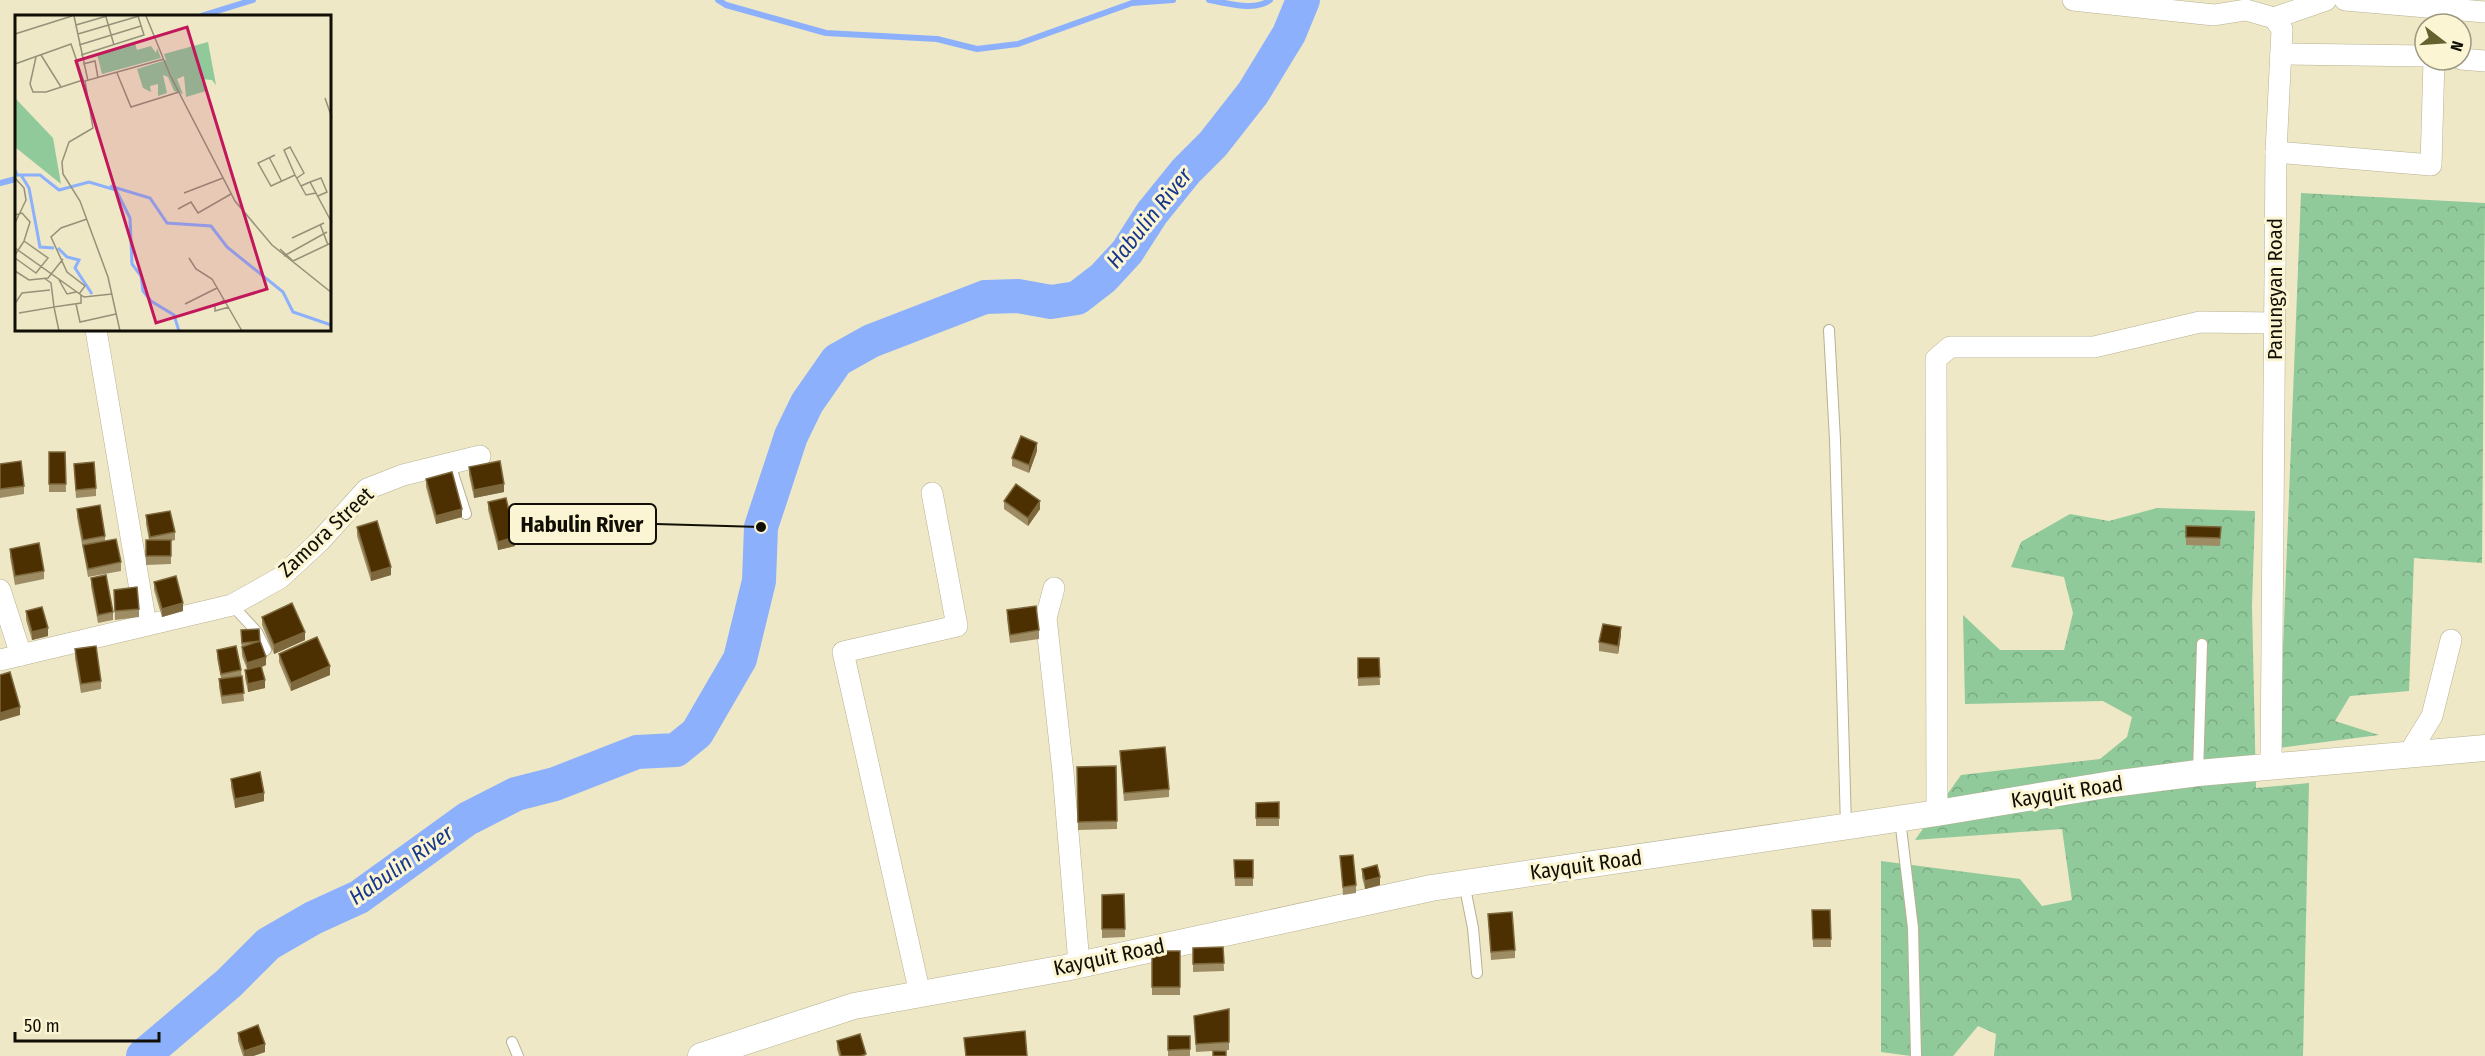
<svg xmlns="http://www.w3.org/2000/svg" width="2485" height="1056" font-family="'Fira Sans Condensed',sans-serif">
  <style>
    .forest { fill: url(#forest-crowns) }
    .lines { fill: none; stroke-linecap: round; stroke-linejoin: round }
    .stream { stroke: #8cb0fc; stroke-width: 6 }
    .river { stroke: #8cb0fc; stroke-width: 34 }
    .service-casing { stroke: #b7b191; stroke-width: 12 }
    .minor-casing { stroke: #b7b191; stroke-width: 22 }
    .tertiary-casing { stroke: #b7b191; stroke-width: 27 }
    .service { stroke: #fff; stroke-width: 10 }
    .minor { stroke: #fff; stroke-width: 21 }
    .tertiary { stroke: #fff; stroke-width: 26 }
    .wall { fill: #9d8c64 }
    .shaded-wall { fill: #7d673c }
    .building { fill: #4c3001; stroke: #7d673c; stroke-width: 1.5 }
    .labels { text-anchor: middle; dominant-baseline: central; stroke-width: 6; stroke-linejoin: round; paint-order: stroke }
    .street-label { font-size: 21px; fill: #110f05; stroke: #fbf5d3 }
    .water-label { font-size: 22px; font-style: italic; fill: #16378c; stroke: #fbf5d3 }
    .inset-river { fill: none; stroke: #8cb0fc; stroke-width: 3 }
    .inset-road { fill: none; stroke: #969179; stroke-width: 1.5 }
    .view { fill: #c2185b; fill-opacity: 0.15; stroke: #c2185b; stroke-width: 3 }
    .inset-edge { fill: none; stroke: #110f05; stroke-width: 3 }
    .leader { fill: none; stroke: #110f05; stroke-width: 2 }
    .callout-dot { fill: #110f05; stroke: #fbf5d3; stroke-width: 2 }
    .callout { fill: #fbf5d3; stroke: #110f05; stroke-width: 2 }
    .callout-label { font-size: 22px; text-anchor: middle; font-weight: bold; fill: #110f05 }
  </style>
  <defs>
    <pattern id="forest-crowns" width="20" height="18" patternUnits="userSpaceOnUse" patternTransform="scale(1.5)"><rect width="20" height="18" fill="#90c99a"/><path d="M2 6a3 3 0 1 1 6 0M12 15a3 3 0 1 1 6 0" fill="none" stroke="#7bab83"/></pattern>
  </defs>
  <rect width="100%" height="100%" fill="#eee8c6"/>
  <g class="forest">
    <polygon points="2301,193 2485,203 2482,563 2414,558 2409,691 2350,696 2335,721 2379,735 2279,748"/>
    <polygon points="2157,508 2255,511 2252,606 2256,788 2309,783 2303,1056 1994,1056 1996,1034 1978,1026 1953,1056 1911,1056 1881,1052 1881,861 2020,879 2042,906 2072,900 2062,829 1915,840 1961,775 2100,759 2127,737 2132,717 2103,701 1965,704 1963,615 2000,650 2064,650 2073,613 2064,577 2011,567 2021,542 2070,514 2109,521"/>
  </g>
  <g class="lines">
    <g class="stream">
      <polyline points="718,0 726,5 826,33 937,39 977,49 1018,44 1132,3 1173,0"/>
      <path d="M1209,0C1228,3 1255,12 1270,0"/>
      <polyline points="201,16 253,0"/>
      <polyline points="0,183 16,179"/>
    </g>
    <polyline class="river" points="143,1056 229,983 268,944 313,918 359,897 467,819 516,794 555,784 637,752 676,750 697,733 740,659 759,581 761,527 791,436 807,403 837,360 871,341 985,297 1018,296 1051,302 1077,298 1103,278 1127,252 1152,213 1186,171 1213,144 1253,93 1289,34 1303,0"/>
    <defs>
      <g id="service">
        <polyline points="1829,330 1835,440 1846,826"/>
        <polyline points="450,464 466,514"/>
        <polyline points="232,605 257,632 266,650"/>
        <polyline points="2198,773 2202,644"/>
        <polyline points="1900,819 1913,928 1916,1056"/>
        <polyline points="1464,883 1473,928 1477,973"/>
        <polyline points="512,1042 518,1056"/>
      </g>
      <g id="minor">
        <polyline points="2073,0 2214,15 2246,10 2274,18 2282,29 2276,152 2271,767"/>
        <polyline points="2345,0 2485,12"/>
        <polyline points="2274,18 2326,0"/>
        <polyline points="2281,54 2425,56"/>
        <polyline points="2461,59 2485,61"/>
        <polyline points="2276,152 2431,165 2434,60"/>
        <polyline points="96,330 146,625"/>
        <polyline points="1054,588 1046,618 1063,772 1079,964"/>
        <polyline points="0,590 21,655"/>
        <polyline points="0,660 232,605 280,578 320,541 367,489 403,475 480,456"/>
        <polyline points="2408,755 2432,716 2451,640"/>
        <polyline points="1937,813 1936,359 1950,347 2094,347 2200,322 2274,323"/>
        <polyline points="920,994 843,652 957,626 932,493"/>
      </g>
      <polyline id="tertiary" points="701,1056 854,1006 1065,968 1431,888 1937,813 2112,784 2198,773 2485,748"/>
    </defs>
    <use href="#service" class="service-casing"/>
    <use href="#minor" class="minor-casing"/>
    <use href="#tertiary" class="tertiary-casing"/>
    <use href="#service" class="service"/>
    <use href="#minor" class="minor"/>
    <use href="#tertiary" class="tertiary"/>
  </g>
  <g class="wall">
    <polygon points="1037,451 1029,473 1012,466 1012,458"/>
    <polygon points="49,452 65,452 66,492 49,492"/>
    <polygon points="0,464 24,486 24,494 0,498"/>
    <polygon points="74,464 96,488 96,496 76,498"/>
    <polygon points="469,467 504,492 474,498 469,475"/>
    <polygon points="426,479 462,517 436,524 426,487"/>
    <polygon points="1004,501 1040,509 1028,526 1004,509"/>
    <polygon points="488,502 515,546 498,550 488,510"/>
    <polygon points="77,509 105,536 105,541 121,562 121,571 88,577 77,517"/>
    <polygon points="146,515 175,532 175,540 171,541 171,564 146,565 146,540 149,540 146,524"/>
    <polygon points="2186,526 2221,527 2220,546 2186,545"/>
    <polygon points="357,527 391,575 371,581 357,536"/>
    <polygon points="10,549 44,571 44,579 15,585 10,557"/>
    <polygon points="91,578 113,612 113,620 98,623 91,586"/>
    <polygon points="154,582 183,611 162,617 154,590"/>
    <polygon points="114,590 139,609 139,617 115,620"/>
    <polygon points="1007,610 1039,630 1039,639 1010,643 1007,618"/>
    <polygon points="26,611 48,636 32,640 26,620"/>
    <polygon points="262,617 305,640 274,654 262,625"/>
    <polygon points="241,630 260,641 266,665 262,667 265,688 248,692 245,678 245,670 247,669 242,656"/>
    <polygon points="1621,635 1618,654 1599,651 1599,642"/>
    <polygon points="75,649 101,681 101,689 81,693 75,658"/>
    <polygon points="217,650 241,670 244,701 222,704 219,687 219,679 221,678 217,658"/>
    <polygon points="279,654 330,675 291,691 279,662"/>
    <polygon points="1358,658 1379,658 1380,685 1358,686"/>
    <polygon points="1120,751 1169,789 1169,797 1124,801"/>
    <polygon points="1116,766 1117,829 1078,830 1077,767"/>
    <polygon points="231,779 264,801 235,808 231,787"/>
    <polygon points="1279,802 1279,826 1256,826 1256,803"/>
    <polygon points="1340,856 1356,885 1356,893 1343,895"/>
    <polygon points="1234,860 1253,860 1253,886 1235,886"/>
    <polygon points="1362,869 1380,885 1365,889 1362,877"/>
    <polygon points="1124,894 1125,937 1102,938 1102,895"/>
    <polygon points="1812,910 1830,910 1831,947 1813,947"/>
    <polygon points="1488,914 1515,950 1515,958 1491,960"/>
    <polygon points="1223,947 1224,971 1193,972 1193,948"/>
    <rect x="1152" y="951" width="28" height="44"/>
    <polygon points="1229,1009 1229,1050 1196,1052 1194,1016"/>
    <polygon points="238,1033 265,1052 253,1056 243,1056 238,1041"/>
    <rect x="1168" y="1036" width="22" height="20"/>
    <polygon points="837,1041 866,1056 839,1056 837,1049"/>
  </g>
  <g class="shaded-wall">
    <polygon points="1037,443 1037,451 1029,473 1029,465"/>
    <polygon points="504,484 504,492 474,498 474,490"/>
    <polygon points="1040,501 1040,509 1028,526 1028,518"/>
    <polygon points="462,509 462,517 436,524 436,516"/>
    <polygon points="515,537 515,546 498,550 498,542"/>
    <polygon points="391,567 391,575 371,581 371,573"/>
    <polygon points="183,603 183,611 162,617 162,609"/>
    <polygon points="1621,627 1621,635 1618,654 1618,646"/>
    <polygon points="48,628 48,636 32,640 32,632"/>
    <polygon points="305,632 305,640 274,654 274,645"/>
    <polygon points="266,657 266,665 247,672 247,663"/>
    <polygon points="330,666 330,675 291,691 291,683"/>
    <polygon points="265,680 265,688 248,692 248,684"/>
    <polygon points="20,707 20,715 0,721 0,713"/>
    <polygon points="264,793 264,801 235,808 235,799"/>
    <polygon points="1380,877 1380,885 1365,889 1365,881"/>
    <polygon points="265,1044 265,1052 253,1056 244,1056 244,1051"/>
  </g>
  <g class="building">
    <polygon points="1021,436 1037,443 1029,465 1012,458"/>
    <polygon points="49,452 65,452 66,484 49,484"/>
    <polygon points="21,461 24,486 0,489 0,464"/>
    <polygon points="500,461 504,484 474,490 469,467"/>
    <polygon points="94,462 96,488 76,490 74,464"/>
    <polygon points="452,472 462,509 436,516 426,479"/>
    <polygon points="1016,484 1040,501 1028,518 1004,501"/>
    <polygon points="506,498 515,537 498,542 488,502"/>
    <polygon points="100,505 105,536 83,540 77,509"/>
    <polygon points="170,511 175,532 150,537 146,515"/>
    <polygon points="377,521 391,567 371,573 357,527"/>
    <polygon points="2186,526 2221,527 2220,538 2186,537"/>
    <polygon points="116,539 121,562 88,569 83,545"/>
    <rect x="146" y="540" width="25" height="16"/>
    <polygon points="39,543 44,571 15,576 10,549"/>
    <polygon points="106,575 113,612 98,615 91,578"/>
    <polygon points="176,576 183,603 162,609 154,582"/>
    <polygon points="137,587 139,609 115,611 114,590"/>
    <polygon points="292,603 305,632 274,645 262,617"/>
    <polygon points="1036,606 1039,630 1010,635 1007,610"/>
    <polygon points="42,607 48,628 32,632 26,611"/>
    <polygon points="1603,624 1621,627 1618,646 1599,642"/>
    <polygon points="259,629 260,641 266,657 247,663 242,647 260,641 242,643 241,630"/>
    <polygon points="317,637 330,666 291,683 279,654"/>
    <polygon points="96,646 101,681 81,684 75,649"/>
    <polygon points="236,646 241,670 221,674 217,650"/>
    <polygon points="1358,658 1379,658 1380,677 1358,678"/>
    <polygon points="261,666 265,680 248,684 245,670"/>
    <polygon points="10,672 20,707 0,713 0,675"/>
    <polygon points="242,676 244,693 222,696 219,679"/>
    <polygon points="1165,747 1169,789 1124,793 1120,751"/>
    <polygon points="1116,766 1117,821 1078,822 1077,767"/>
    <polygon points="260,772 264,793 235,799 231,779"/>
    <polygon points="1279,802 1279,818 1256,818 1256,803"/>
    <polygon points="1353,855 1356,885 1343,887 1340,856"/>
    <polygon points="1234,860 1253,860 1253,878 1235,878"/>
    <polygon points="1377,865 1380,877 1365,881 1362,869"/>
    <polygon points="1124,894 1125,929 1102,929 1102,895"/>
    <polygon points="1812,910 1830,910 1831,939 1813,939"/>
    <polygon points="1512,912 1515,950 1491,952 1488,914"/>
    <polygon points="1223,947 1224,963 1193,964 1193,948"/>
    <rect x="1152" y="951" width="28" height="36"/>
    <polygon points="1229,1009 1229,1042 1196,1044 1194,1016"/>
    <polygon points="258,1025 265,1044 244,1051 238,1033"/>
    <polygon points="1025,1031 1027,1056 966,1056 964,1038"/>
    <polygon points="860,1034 866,1054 860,1056 841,1056 837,1041"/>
    <polygon points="1168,1036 1190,1036 1190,1049 1168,1050"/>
    <rect x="1213" y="1051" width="13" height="5"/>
  </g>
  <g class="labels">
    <g class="street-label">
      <text transform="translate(2275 289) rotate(-90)">Panungyan Road</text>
      <text transform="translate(326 532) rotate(-43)">Zamora Street</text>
      <text transform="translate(2067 792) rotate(-9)">Kayquit Road</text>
      <text transform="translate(1586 865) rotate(-8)">Kayquit Road</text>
      <text transform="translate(1109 957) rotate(-12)">Kayquit Road</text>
    </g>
    <g class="water-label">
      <text transform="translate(1149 218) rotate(-51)">Habulin River</text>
      <text transform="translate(401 865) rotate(-35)">Habulin River</text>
    </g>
  </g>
  <g transform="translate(15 15)">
    <rect width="316" height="316" fill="#eee8c6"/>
    <path d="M193,27L201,70L197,65L186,64L191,76L171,82L169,61L162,64L168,79L159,76L153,62L148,60L152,78L143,81V69L135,71L136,77L128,73L122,54L151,45L149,39ZM120,28L122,35L136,31L141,38L142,33L146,43L87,59L82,39ZM0,83L38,123L46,169L0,132Z" fill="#90c99a"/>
    <path class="inset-river" d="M0,155L2,160H25L44,175L74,167L101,175L115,203L117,249L126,261L128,276L136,286L159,300L164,316M6,160L14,173L25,232L39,233M95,171L135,183L152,208L196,211L212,232L268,277L278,297L316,310M43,233L52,242L64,245L60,253L77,279"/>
    <path class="inset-road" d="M59,1L73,66M131,1L155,60L220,186L257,230L317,278M91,2L99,30M61,10L92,1M0,19L57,1M63,19L124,1M64,30L126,11M26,40L46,72M66,40L129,20L123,1M21,42L15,69L18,77H31L68,65M0,49L56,29L69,67M68,49L80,46L83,63M102,58L116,92L164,77M310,83L317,103M260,140L243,148L256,171L280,160M254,142L267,167M0,163L9,173L11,185L0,208M282,163L289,158L275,132L269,135L280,160L286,171L291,180L301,178M295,167L306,163L312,177L303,181M286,171L295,167L317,208M169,178L208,163M163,194L176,187L183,198L216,179M0,200L7,198L15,207L9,226M305,209L313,230M277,223L309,208M0,233L69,282L97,279M265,234L278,246L316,228M0,240L9,226L33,243L21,258L0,243M269,241L312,217M174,243L181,254L197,264L227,316M0,256L14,265L33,263L48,244M29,263L36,268L39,292L66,288V280M44,265L52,279L61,277M64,279L70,271L52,257L36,222L46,213L72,204M209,285L200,291V296L214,292M1,287L7,278L35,275M61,289L65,307L101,299M170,289L202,273M4,298L39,292L44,316M105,316L93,262L65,186L48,159L47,147L54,127L78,113L70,66L149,44"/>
    <path class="view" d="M172,12L252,274L141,308L61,46Z"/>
    <rect width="316" height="316" class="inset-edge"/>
  </g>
  <path class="leader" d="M761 527L656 524"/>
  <circle class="callout-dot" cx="761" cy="527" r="6"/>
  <rect class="callout" x="509" y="504" width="147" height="40" rx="6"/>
  <g class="callout-label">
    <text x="582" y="532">Habulin River</text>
  </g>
  <g transform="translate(2443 42) rotate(107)"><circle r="28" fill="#fbf5d3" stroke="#9d9981" stroke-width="1.5"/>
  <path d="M0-4.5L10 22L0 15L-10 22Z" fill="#65612e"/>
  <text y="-9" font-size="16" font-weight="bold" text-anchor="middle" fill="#110f05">N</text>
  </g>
  <path d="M15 1032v9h144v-9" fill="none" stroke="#110f05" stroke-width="3"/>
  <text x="24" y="1032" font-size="18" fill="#110f05" stroke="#fbf5d3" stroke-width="4.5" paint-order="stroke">50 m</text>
</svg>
